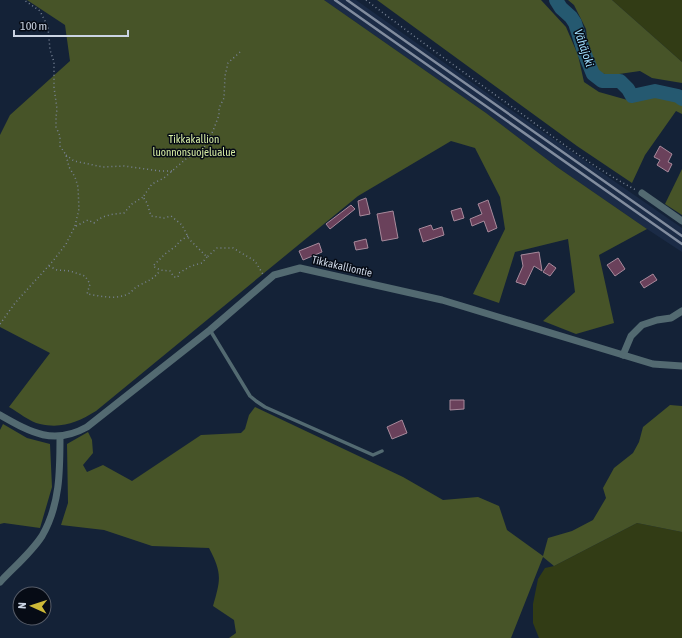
<svg xmlns="http://www.w3.org/2000/svg" width="682" height="638" font-family="'Asap Condensed',sans-serif">
  <style>
    .built { fill: #1b2b46 }
    .green { fill: #323c15 }
    .forest { fill: #475428 }
    .lines { fill: none; stroke-linecap: round; stroke-linejoin: round }
    .river { stroke: #255970; stroke-width: 14 }
    .building { fill: #6a415b; stroke: #a88a9c }
    .path { stroke: #788395; stroke-width: 1.5; stroke-dasharray: 1 3; stroke-linecap: butt }
    .service { stroke: #536a71; stroke-width: 3.5 }
    .minor { stroke: #536a71; stroke-width: 7 }
    .rail { stroke: #818c9e; stroke-width: 2.5 }
    .labels { text-anchor: middle; dominant-baseline: central; stroke-width: 3; stroke-linejoin: round; paint-order: stroke }
    .park-label { font-size: 11px; fill: #d6eca4; stroke: #060b15 }
    .street-label { font-size: 11px; fill: #cbd4e3; stroke: #060b15 }
    .water-label { font-size: 12px; font-style: italic; fill: #9fdefd; stroke: #060b15 }
  </style>
  <rect width="100%" height="100%" fill="#142237"/>
  <polygon class="built" points="324,0 356,0 491,96 682,228 682,252 647,229 557,167 486,113"/>
  <g class="green">
    <polygon points="612,0 682,0 682,62"/>
    <polygon points="637,523 682,532 682,638 539,638 533,623 533,604 538,579 545,568 554,566"/>
  </g>
  <g class="forest">
    <path d="M27,0H324L486,113L557,167L647,229L599,255L614,323L576,334L543,321L575,292L568,239L515,252L499,303L473,294L505,229L500,197L475,148L451,141L358,196L96,411C78,422 62,429 40,424C30,422 18,412 9,407L50,353L0,327V135L10,115L70,61L65,25Z"/>
    <polygon points="377,0 541,0 566,27 578,55 584,82 599,92 631,101 648,87 682,100 682,114 676,111 645,155 632,183 577,146"/>
    <polygon points="568,0 612,0 682,62 682,83 652,78 640,71 612,75 598,73 589,56 586,29 574,5"/>
    <polygon points="682,169 682,215 665,204"/>
    <path d="M670,405L682,406V532L637,523L554,566L543,557L511,638H229L236,633L234,620L213,606C221,579 222,573 209,548L152,546L104,530L61,525L68,503L67,444L88,432L92,440L93,453L83,465L87,472L103,465L132,481L201,435L241,433L245,429L249,415L255,407L403,477L443,500L478,497L499,506L507,530L543,556L548,538L572,531L593,520L606,498L603,488L614,468L633,453L639,442L643,427Z"/>
    <polygon points="3,424 27,438 50,444 52,487 40,528 4,523 0,524 0,430"/>
  </g>
  <g class="lines">
    <polyline class="river" points="556,0 561,8 571,17 575,23 584,52 593,74 602,81 620,81 628,89 632,96 655,91 678,96 682,99"/>
  </g>
  <g class="building">
    <polygon points="660,146 672,154 668,162 672,164 668,172 657,165 660,160 654,157"/>
    <polygon points="366,198 370,214 360,216 358,201"/>
    <polygon points="488,200 497,228 488,232 484,221 472,226 470,219 482,214 478,204"/>
    <polygon points="351,205 355,209 330,229 326,224"/>
    <polygon points="461,208 464,218 454,221 451,211"/>
    <polygon points="393,211 398,238 382,241 377,214"/>
    <polygon points="431,225 433,230 442,227 444,235 423,242 419,229"/>
    <polygon points="366,239 368,248 356,250 354,242"/>
    <polygon points="319,243 322,252 303,260 299,251"/>
    <polygon points="539,252 542,271 534,266 525,285 516,282 523,266 521,255"/>
    <polygon points="618,258 625,269 615,276 607,265"/>
    <polygon points="549,263 556,268 550,276 543,272"/>
    <polygon points="653,274 657,280 644,288 640,282"/>
    <polygon points="450,400 464,400 464,409 450,410"/>
    <polygon points="402,420 407,433 392,439 387,427"/>
  </g>
  <g class="lines">
    <g class="path">
      <path d="M366,0C416,38 467,75 518,111C556,139 594,168 636,190"/>
      <polyline points="240,52 228,63 225,76 224,98 219,108 219,115 213,131 201,153 187,158 164,178 152,184 143,197 147,203 151,216 164,218 171,216 182,225 189,239 207,257 217,248 233,248 255,261 264,276"/>
      <polyline points="66,155 74,161 103,167 124,166 160,171 173,171"/>
      <path d="M76,226L88,220L94,223C102,215 113,214 124,213L132,204L143,197"/>
      <polyline points="188,236 180,241 176,246 165,254 153,266 160,270 170,271 174,277 178,277 179,273 191,266 202,263 207,257"/>
      <path d="M49,266L57,270L70,271L85,276L90,284L87,294C101,296 115,300 128,294C132,292 134,288 138,286C147,281 155,279 160,270"/>
      <polyline points="0,324 15,303 53,261 66,244 75,226 79,209 78,187 75,177 69,167 66,155 60,146 60,136 56,127 56,117 57,109 54,87 54,62 50,50 48,27 40,11 24,0"/>
    </g>
    <polyline class="service" points="210,330 250,396 256,401 265,407 373,455 382,451"/>
    <g class="minor">
      <polyline points="642,193 682,221"/>
      <polyline points="623,355 631,336 642,325 657,320 671,318 682,311"/>
      <path d="M0,415C30,432 53,446 87,427L210,330L274,275L300,268L442,300L653,364L682,366"/>
      <path d="M0,582C14,567 31,553 42,536C60,505 60,471 60,437"/>
    </g>
    <g class="rail">
      <polyline points="335,0 682,244"/>
      <polyline points="347,0 682,236"/>
    </g>
  </g>
  <g class="labels">
    <g class="park-label">
      <text x="194" y="139">Tikkakallion<tspan x="194" dy="13">luonnonsuojelualue</tspan></text>
    </g>
    <g class="street-label">
      <text transform="translate(342 266) rotate(13)">Tikkakalliontie</text>
    </g>
    <g class="water-label">
      <text transform="translate(584 48) rotate(71)">Vähäjoki</text>
    </g>
  </g>
  <g transform="translate(32 606) rotate(273)"><circle r="19" fill="#060b15" stroke="#555b67"/>
  <path d="M0-3L7 15L0 10L-7 15Z" fill="#cdb938"/>
  <text y="-6" font-size="11" font-weight="bold" text-anchor="middle" fill="#cbd4e3">N</text>
  </g>
  <path d="M14 30v6h114v-6" fill="none" stroke="#cbd4e3" stroke-width="2"/>
  <text x="20" y="30" font-size="12" fill="#cbd4e3" stroke="#060b15" stroke-width="3" paint-order="stroke">100 m</text>
</svg>
